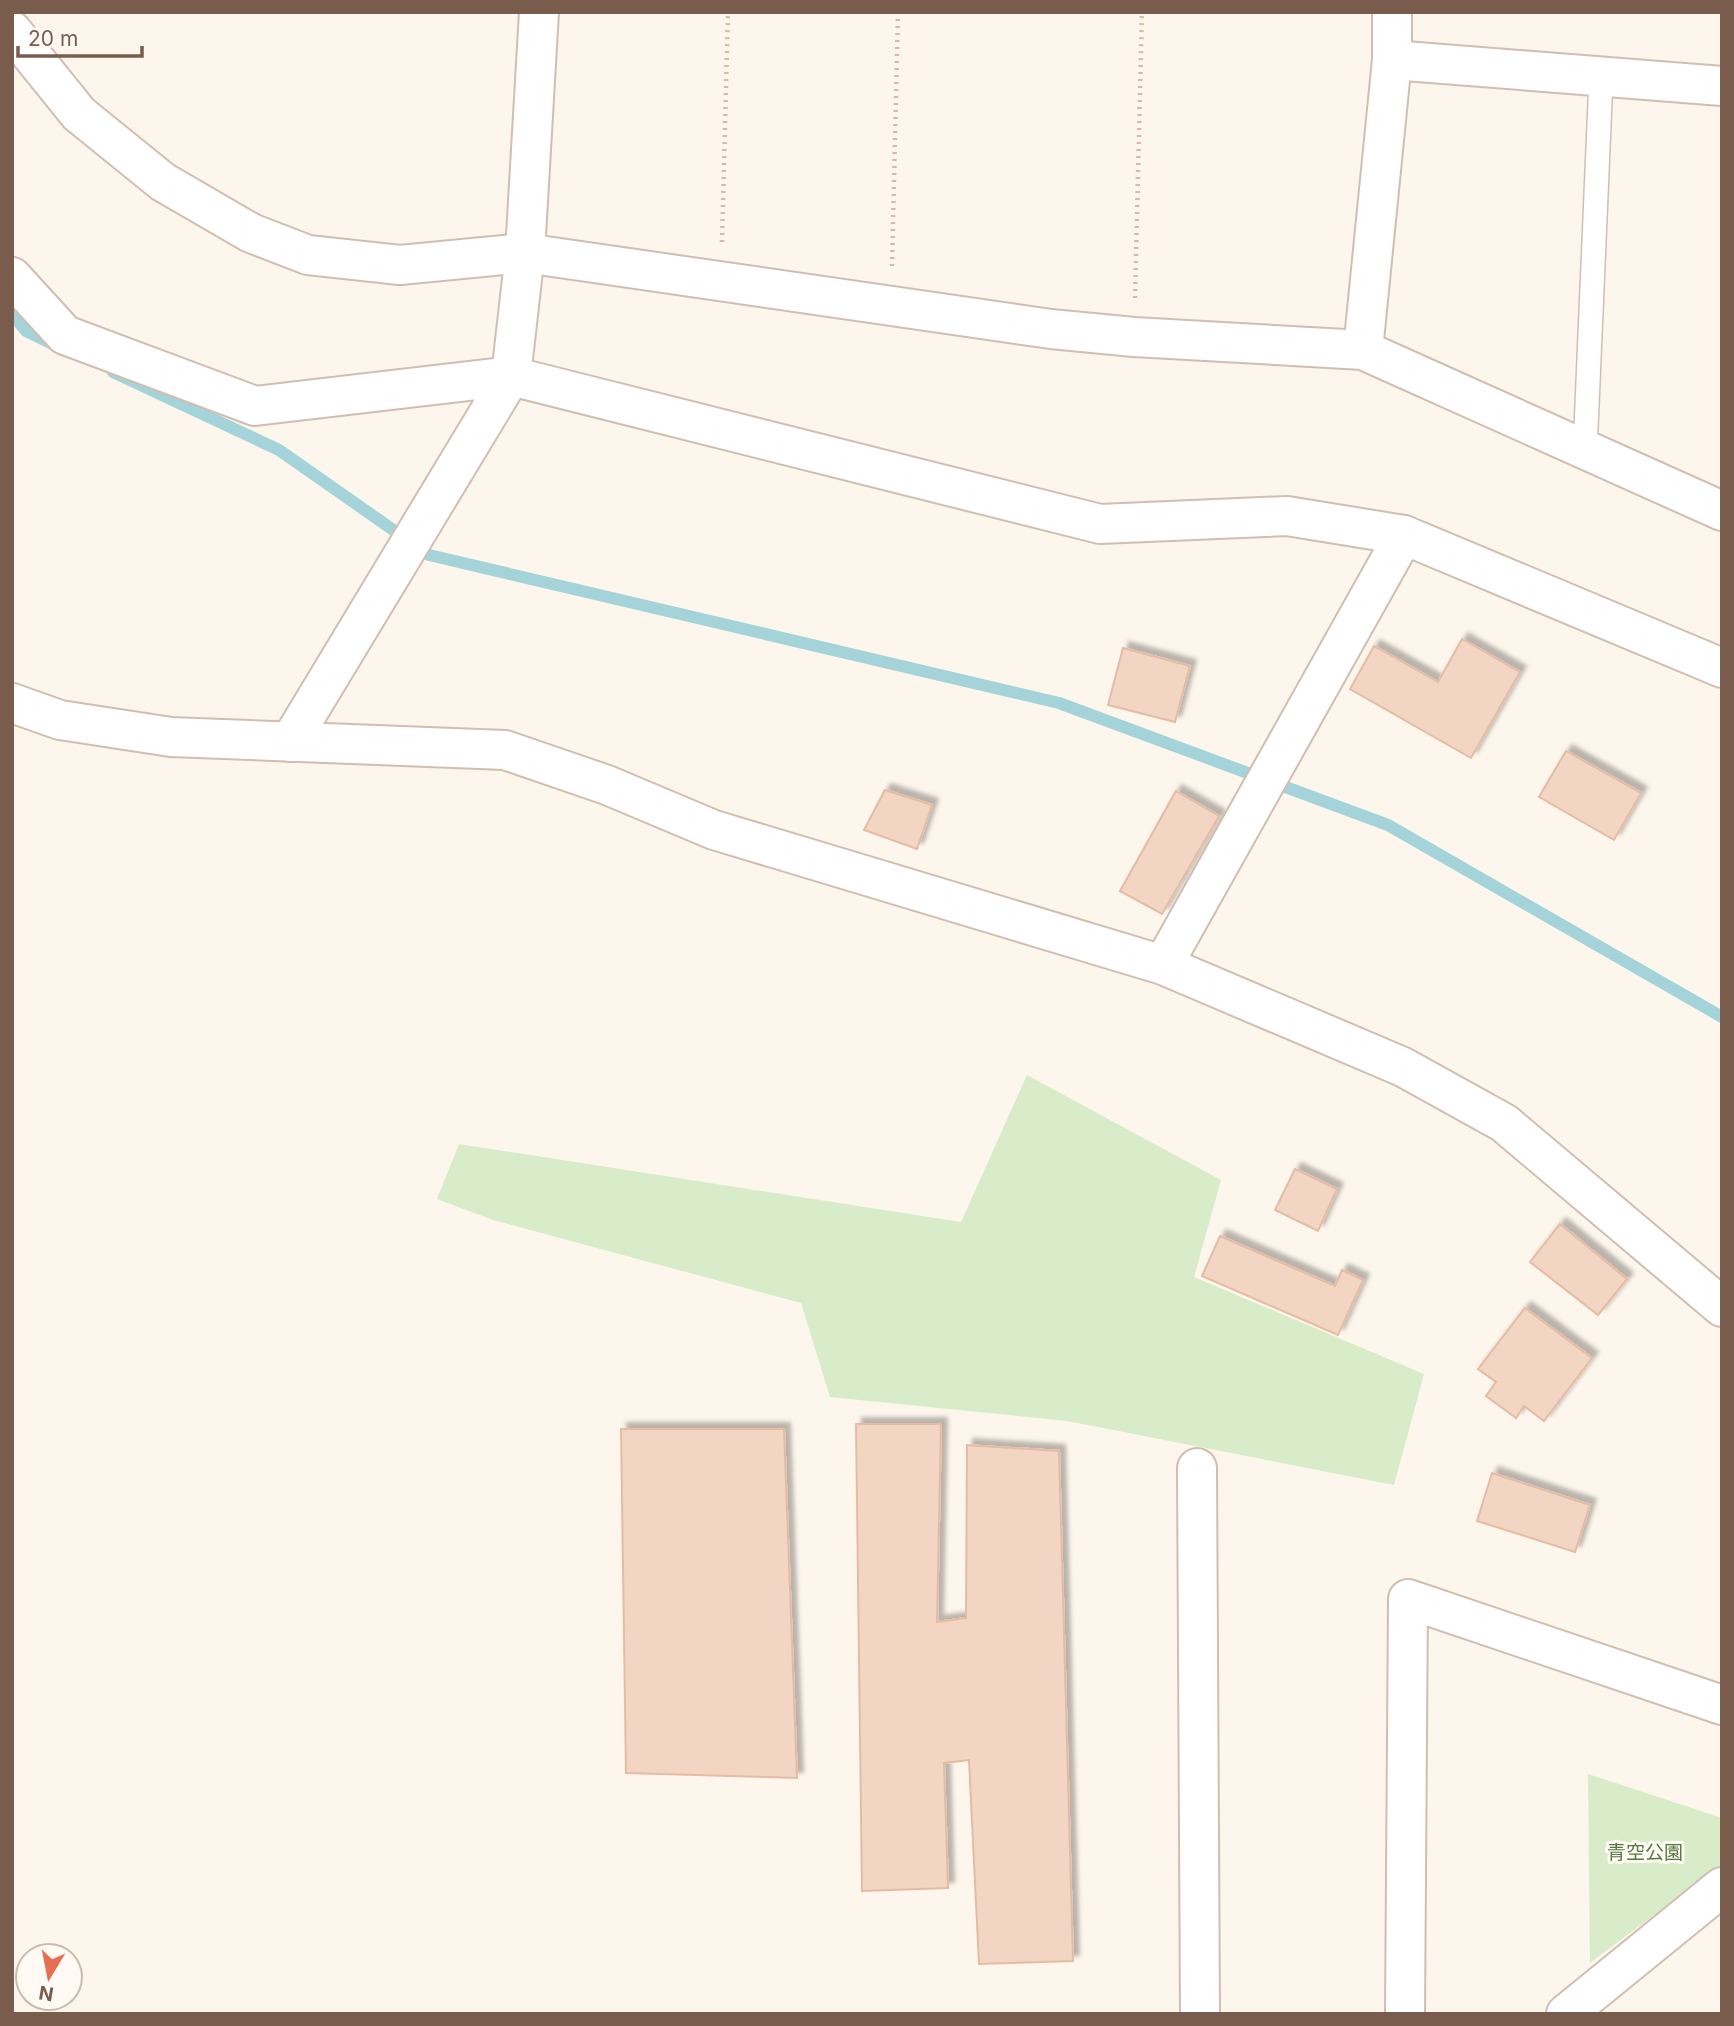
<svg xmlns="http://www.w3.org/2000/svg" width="1734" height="2026" font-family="Inter,'Noto Sans JP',sans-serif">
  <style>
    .green { fill: #d8ecc9 }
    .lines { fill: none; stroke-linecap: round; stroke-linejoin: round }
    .stream { stroke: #a5d3da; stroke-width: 12 }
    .building { fill: #f3d5c3; stroke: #e6bba3; stroke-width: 2; filter: url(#shadow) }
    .lane-casing { stroke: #d1beb0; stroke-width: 26 }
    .street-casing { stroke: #d1beb0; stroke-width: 42 }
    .path { stroke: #d9b8a5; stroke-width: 4.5; stroke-dasharray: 2 5; stroke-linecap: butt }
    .lane { stroke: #fff; stroke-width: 23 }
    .street { stroke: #fff; stroke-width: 38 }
    .labels { text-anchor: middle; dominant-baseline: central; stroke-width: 6; stroke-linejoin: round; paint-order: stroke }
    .park-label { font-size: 19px; fill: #537a41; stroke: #fffaf3 }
  </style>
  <defs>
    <filter id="shadow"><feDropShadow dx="6" dy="-6" stdDeviation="2" flood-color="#0004"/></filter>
  </defs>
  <rect width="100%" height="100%" fill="#fdf6ec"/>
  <g class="green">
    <polygon points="1027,1075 1221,1180 1194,1277 1424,1374 1394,1485 1067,1421 830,1397 801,1303 493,1220 437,1199 459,1144 961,1222"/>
    <polygon points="1588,1774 1722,1818 1722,1864 1590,1963"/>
  </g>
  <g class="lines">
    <g class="stream">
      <polyline points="12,314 26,331 55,345"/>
      <polyline points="113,372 279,450 429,555 1059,703 1388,825 1722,1017"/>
    </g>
  </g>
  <g class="building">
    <polygon points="1462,639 1520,672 1471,758 1350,689 1374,646 1438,682"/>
    <polygon points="1123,648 1190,666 1175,722 1108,705"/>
    <polygon points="1566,751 1641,793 1614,840 1539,797"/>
    <polygon points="885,790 932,805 917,849 864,830"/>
    <polygon points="1176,791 1219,816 1162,914 1120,891"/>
    <polygon points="1295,1169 1337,1189 1318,1231 1275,1210"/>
    <polygon points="1560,1224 1627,1279 1598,1315 1530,1262"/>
    <polygon points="1220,1236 1335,1286 1342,1270 1363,1280 1338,1335 1202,1276"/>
    <polygon points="1525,1308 1592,1358 1544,1421 1524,1406 1516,1418 1486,1396 1496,1382 1478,1369"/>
    <polygon points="856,1424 941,1424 937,1622 966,1618 967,1445 1059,1451 1073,1961 979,1964 969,1760 944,1763 948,1888 862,1891"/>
    <polygon points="621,1429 784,1429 797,1778 626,1773"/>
    <polygon points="1492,1473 1590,1505 1575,1552 1477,1521"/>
  </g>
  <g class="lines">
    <defs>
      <polyline id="lane" points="1585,452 1601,78"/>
      <g id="street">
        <polyline points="12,31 79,114 163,182 251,233 308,255 400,265 525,253 1051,329 1134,337 1363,350 1722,511"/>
        <polyline points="1392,60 1392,12"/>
        <polyline points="12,277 65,335 255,406 511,376 1100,524 1287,516 1404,535 1722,668"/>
        <polyline points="1363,350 1392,60 1722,86"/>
        <polyline points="12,703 60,720 171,737 505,750 607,785 714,830 1163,965 1403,1067 1504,1123 1722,1307"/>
        <polyline points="290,742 511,376 525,253 539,12"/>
        <polyline points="1163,965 1404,535"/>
        <polyline points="1197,1468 1200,2014"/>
        <polyline points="1405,2014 1408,1599 1722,1705"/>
        <polyline points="1566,2014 1722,1887"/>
      </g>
    </defs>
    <use href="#lane" class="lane-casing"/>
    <use href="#street" class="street-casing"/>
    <g class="path">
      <polyline points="722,242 728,12"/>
      <polyline points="892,266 898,12"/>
      <polyline points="1135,298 1142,12"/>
    </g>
    <use href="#lane" class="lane"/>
    <use href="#street" class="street"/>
  </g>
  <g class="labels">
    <g class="park-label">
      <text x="1645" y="1852">青空公園</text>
    </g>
  </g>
  <rect width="1734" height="2026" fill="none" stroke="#7a5c4d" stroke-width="28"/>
  <g transform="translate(49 1977) rotate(190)"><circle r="33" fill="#fffaf3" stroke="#cabbb1" stroke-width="2"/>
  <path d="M0-5L12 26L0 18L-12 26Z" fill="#e76f51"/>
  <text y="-10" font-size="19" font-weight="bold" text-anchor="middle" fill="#7a5c4d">N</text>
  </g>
  <path d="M18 46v10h124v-10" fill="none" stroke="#7a5c4d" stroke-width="3.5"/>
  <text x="28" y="46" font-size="21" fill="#7a5c4d" stroke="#fffaf3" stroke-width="5" paint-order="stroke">20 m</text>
</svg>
